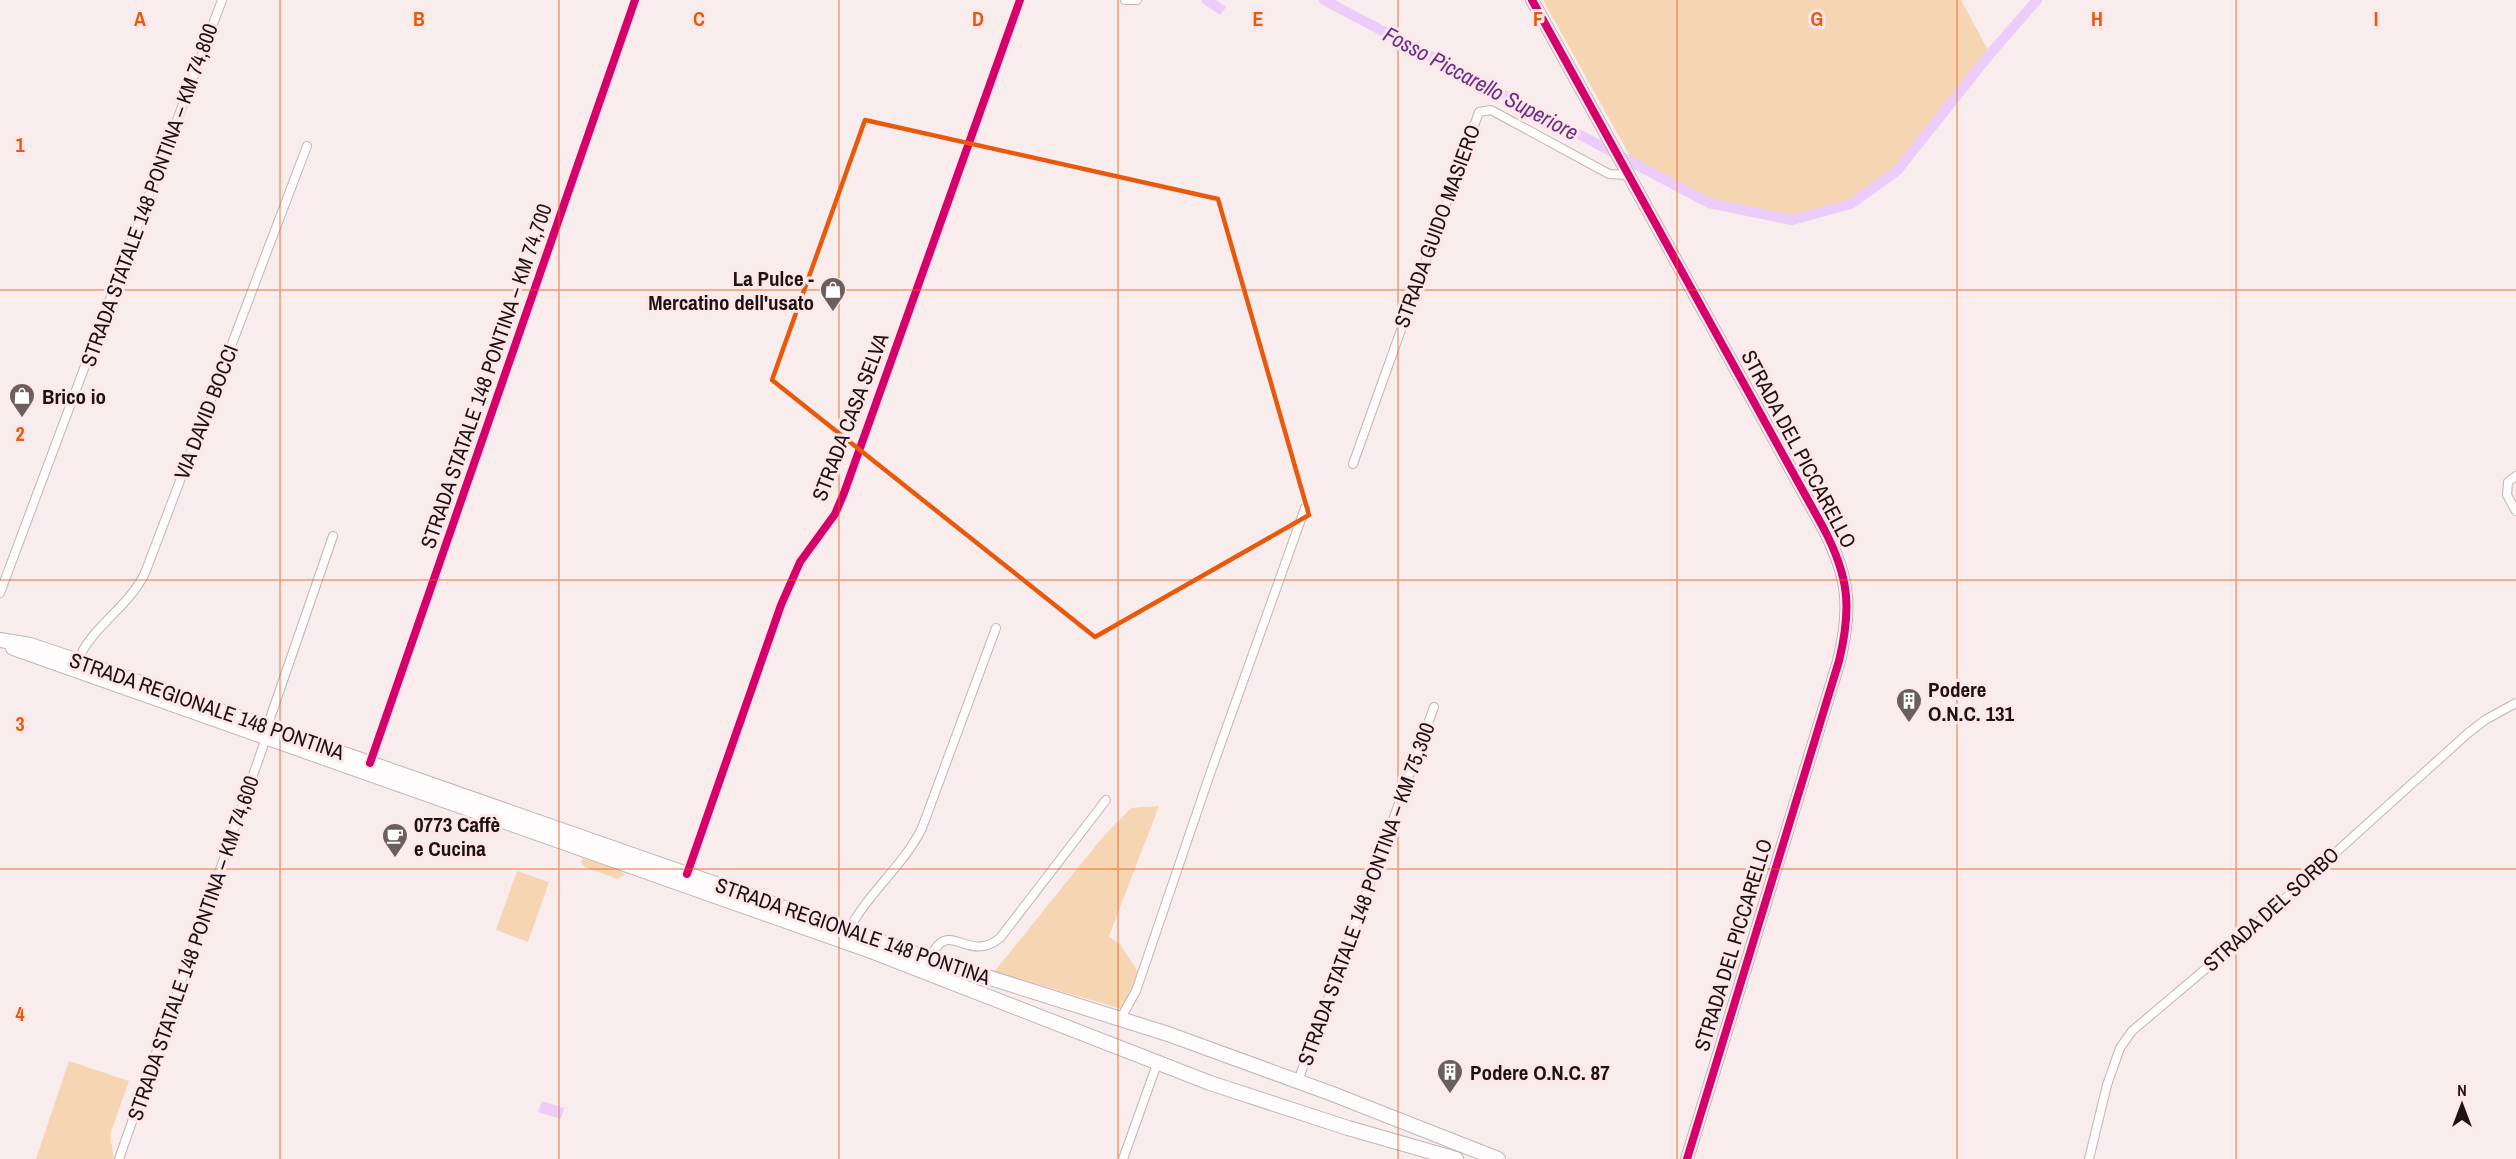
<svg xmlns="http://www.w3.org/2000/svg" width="2516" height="1159" font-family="'Archivo Narrow',sans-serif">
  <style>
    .green { fill: #f6d5b3 }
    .water { fill: #ebccfa }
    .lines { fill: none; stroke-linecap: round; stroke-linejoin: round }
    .canal { stroke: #ebccfa; stroke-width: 10 }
    .street-casing { stroke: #c1b4b6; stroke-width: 10 }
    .secondary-casing { stroke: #c1b4b6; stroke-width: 14 }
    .primary-casing { stroke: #c1b4b6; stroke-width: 16 }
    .street { stroke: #fefcfc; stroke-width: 8 }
    .secondary { stroke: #fefcfc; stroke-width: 12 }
    .primary { stroke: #fefcfc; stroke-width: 14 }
    .cycleway-casing { stroke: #fee7e8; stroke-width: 11 }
    .cycleway { stroke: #d6006c; stroke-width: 8 }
    .marked { fill: none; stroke: #e8590c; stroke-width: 4.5; stroke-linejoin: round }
    .grid { fill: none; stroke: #e8590c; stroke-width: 1.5; stroke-opacity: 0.55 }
    .labels { text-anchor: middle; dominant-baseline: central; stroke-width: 6; stroke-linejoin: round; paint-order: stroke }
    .street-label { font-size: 21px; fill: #1e1113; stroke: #fee7e8 }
    .poi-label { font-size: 21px; font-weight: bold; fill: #1e1113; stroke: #fee7e8; text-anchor: start }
    .water-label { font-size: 22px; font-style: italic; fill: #692e89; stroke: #fee7e8 }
    .grid-label { font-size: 20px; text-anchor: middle; font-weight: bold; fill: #e8590c; stroke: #fee7e8; stroke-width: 6; stroke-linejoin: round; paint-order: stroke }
  </style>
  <rect width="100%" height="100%" fill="#f9eced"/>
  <g class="green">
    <polygon points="1543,0 1961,0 1990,54 1897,171 1851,204 1792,220 1709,203 1635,165"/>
    <polygon points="1159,806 1109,936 1121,946 1139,973 1122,1009 994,972 1102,838 1131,808"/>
    <polygon points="582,858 619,870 625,875 617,879 585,867 581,863"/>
    <polygon points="517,871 549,882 528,942 496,930"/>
    <polygon points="69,1061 129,1081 110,1135 114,1159 36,1159"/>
  </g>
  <g class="water">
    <polygon points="1202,0 1216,0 1226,7 1220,15 1201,2"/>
    <polygon points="542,1101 564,1108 561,1119 538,1112"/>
  </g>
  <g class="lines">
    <polyline class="canal" points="1324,0 1709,203 1792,220 1851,204 1897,171 1990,54 2037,0"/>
    <defs>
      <g id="street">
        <polyline points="1125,0 1137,0"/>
        <polyline points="1353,464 1479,112 1491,110 1609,174 1628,175"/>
        <polyline points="2516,476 2508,482 2507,495 2516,511"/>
        <polyline points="0,593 222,0"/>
        <path d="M78,661C89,629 129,607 145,573L307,146"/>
        <polyline points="267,727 333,536"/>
        <polyline points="370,763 635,0"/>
        <polyline points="687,874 781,605 800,562 835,514 844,493 1020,0"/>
        <path d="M848,931C868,893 904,865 922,828L996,628"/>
        <path d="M930,959C948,915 967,965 1000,938L1106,800"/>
        <polyline points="1121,1018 1136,991 1210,774 1305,508"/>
        <polyline points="1298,1081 1434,707"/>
        <polyline points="119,1159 266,738"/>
        <polyline points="1123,1159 1157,1064"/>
        <polyline points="2089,1159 2107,1085 2120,1048 2132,1031 2222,955 2467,734 2485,720 2516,703"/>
      </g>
      <path id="secondary" d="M1532,0L1824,529C1849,577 1852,608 1839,661L1687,1159"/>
      <g id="primary">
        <polyline points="0,640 30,645 78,661 930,959 1168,1034 1330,1093 1498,1159"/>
        <polyline points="13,648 871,951 1210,1083 1348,1128 1456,1159"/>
      </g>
    </defs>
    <use href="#street" class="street-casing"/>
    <use href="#secondary" class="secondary-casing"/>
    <use href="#primary" class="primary-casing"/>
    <use href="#street" class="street"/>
    <use href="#secondary" class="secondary"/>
    <use href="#primary" class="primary"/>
    <defs>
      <g id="cycleway">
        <path d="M1532,0L1824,529C1849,577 1852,608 1839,661L1687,1159"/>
        <polyline points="370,763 635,0"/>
        <polyline points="687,874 781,605 800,562 835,514 844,493 1020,0"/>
      </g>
    </defs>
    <use href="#cycleway" class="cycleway-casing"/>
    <use href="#cycleway" class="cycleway"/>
  </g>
  <path class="marked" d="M865,120L1218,199L1309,515L1095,637L772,380Z"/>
  <path class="grid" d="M280,0V1159M559,0V1159M839,0V1159M1118,0V1159M1398,0V1159M1677,0V1159M1957,0V1159M2236,0V1159M0,290H2516M0,580H2516M0,869H2516"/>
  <defs>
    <symbol id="shop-pin" viewBox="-11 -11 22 30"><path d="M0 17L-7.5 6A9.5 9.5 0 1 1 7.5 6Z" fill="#6b5e5f" stroke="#fee7e8"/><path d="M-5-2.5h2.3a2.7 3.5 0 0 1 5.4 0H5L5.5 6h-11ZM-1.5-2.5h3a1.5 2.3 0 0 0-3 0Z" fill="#fff"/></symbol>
    <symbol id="building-pin" viewBox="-11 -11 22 30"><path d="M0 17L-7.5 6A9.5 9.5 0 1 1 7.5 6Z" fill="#6b5e5f" stroke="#fee7e8"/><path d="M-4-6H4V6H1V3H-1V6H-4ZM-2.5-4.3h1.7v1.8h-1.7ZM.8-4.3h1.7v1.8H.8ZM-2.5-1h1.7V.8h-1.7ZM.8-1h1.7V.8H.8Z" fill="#fff"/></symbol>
    <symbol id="cafe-pin" viewBox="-11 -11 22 30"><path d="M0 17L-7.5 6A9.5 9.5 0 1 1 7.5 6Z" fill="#6b5e5f" stroke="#fee7e8"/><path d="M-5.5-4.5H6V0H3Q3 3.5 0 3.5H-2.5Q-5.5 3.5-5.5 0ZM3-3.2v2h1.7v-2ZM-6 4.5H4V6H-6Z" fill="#fff"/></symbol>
  </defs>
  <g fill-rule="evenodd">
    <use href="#shop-pin" x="818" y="275" width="30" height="40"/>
    <use href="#shop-pin" x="7" y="381" width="30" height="40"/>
    <use href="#building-pin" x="1894" y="686" width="30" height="40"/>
    <use href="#cafe-pin" x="380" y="821" width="30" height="40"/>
    <use href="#building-pin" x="1435" y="1057" width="30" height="40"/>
  </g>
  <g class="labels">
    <g class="street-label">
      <text transform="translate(149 195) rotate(-70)">STRADA STATALE 148 PONTINA – KM 74,800</text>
      <text transform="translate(1437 226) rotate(-70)">STRADA GUIDO MASIERO</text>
      <text transform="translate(486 376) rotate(-71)">STRADA STATALE 148 PONTINA – KM 74,700</text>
      <text transform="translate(206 412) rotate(-69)">VIA DAVID BOCCI</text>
      <text transform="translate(850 417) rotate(-69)">STRADA CASA SELVA</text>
      <text transform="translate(1799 449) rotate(62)">STRADA DEL PICCARELLO</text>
      <text transform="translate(207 706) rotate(19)">STRADA REGIONALE 148 PONTINA</text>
      <text transform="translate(1366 894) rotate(-70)">STRADA STATALE 148 PONTINA – KM 75,300</text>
      <text transform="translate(2271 909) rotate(-42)">STRADA DEL SORBO</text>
      <text transform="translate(853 931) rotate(19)">STRADA REGIONALE 148 PONTINA</text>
      <text transform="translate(1733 945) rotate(-73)">STRADA DEL PICCARELLO</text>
      <text transform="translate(193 948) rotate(-71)">STRADA STATALE 148 PONTINA – KM 74,600</text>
    </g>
    <g class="poi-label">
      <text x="814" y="278" text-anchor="end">La Pulce -<tspan x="814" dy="24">Mercatino dell'usato</tspan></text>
      <text x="42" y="396">Brico io</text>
      <text x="1928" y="689">Podere<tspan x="1928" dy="24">O.N.C. 131</tspan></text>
      <text x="414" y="824">0773 Caffè<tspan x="414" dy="24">e Cucina</tspan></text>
      <text x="1470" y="1072">Podere O.N.C. 87</text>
    </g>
    <g class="water-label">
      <text transform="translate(1481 83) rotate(28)">Fosso Piccarello Superiore</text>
    </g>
  </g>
  <g class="grid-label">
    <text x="140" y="26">A</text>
    <text x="419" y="26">B</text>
    <text x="699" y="26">C</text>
    <text x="978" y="26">D</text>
    <text x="1258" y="26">E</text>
    <text x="1538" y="26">F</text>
    <text x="1817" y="26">G</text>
    <text x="2097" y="26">H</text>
    <text x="2376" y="26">I</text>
    <text x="20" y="152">1</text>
    <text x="20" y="441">2</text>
    <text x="20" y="731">3</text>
    <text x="20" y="1021">4</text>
  </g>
  <g transform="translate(2462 1105)" stroke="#fee7e8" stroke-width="4.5" paint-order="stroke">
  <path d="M0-4.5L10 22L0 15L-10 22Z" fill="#1e1113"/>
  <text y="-9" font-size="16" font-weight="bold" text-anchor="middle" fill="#1e1113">N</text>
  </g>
</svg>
